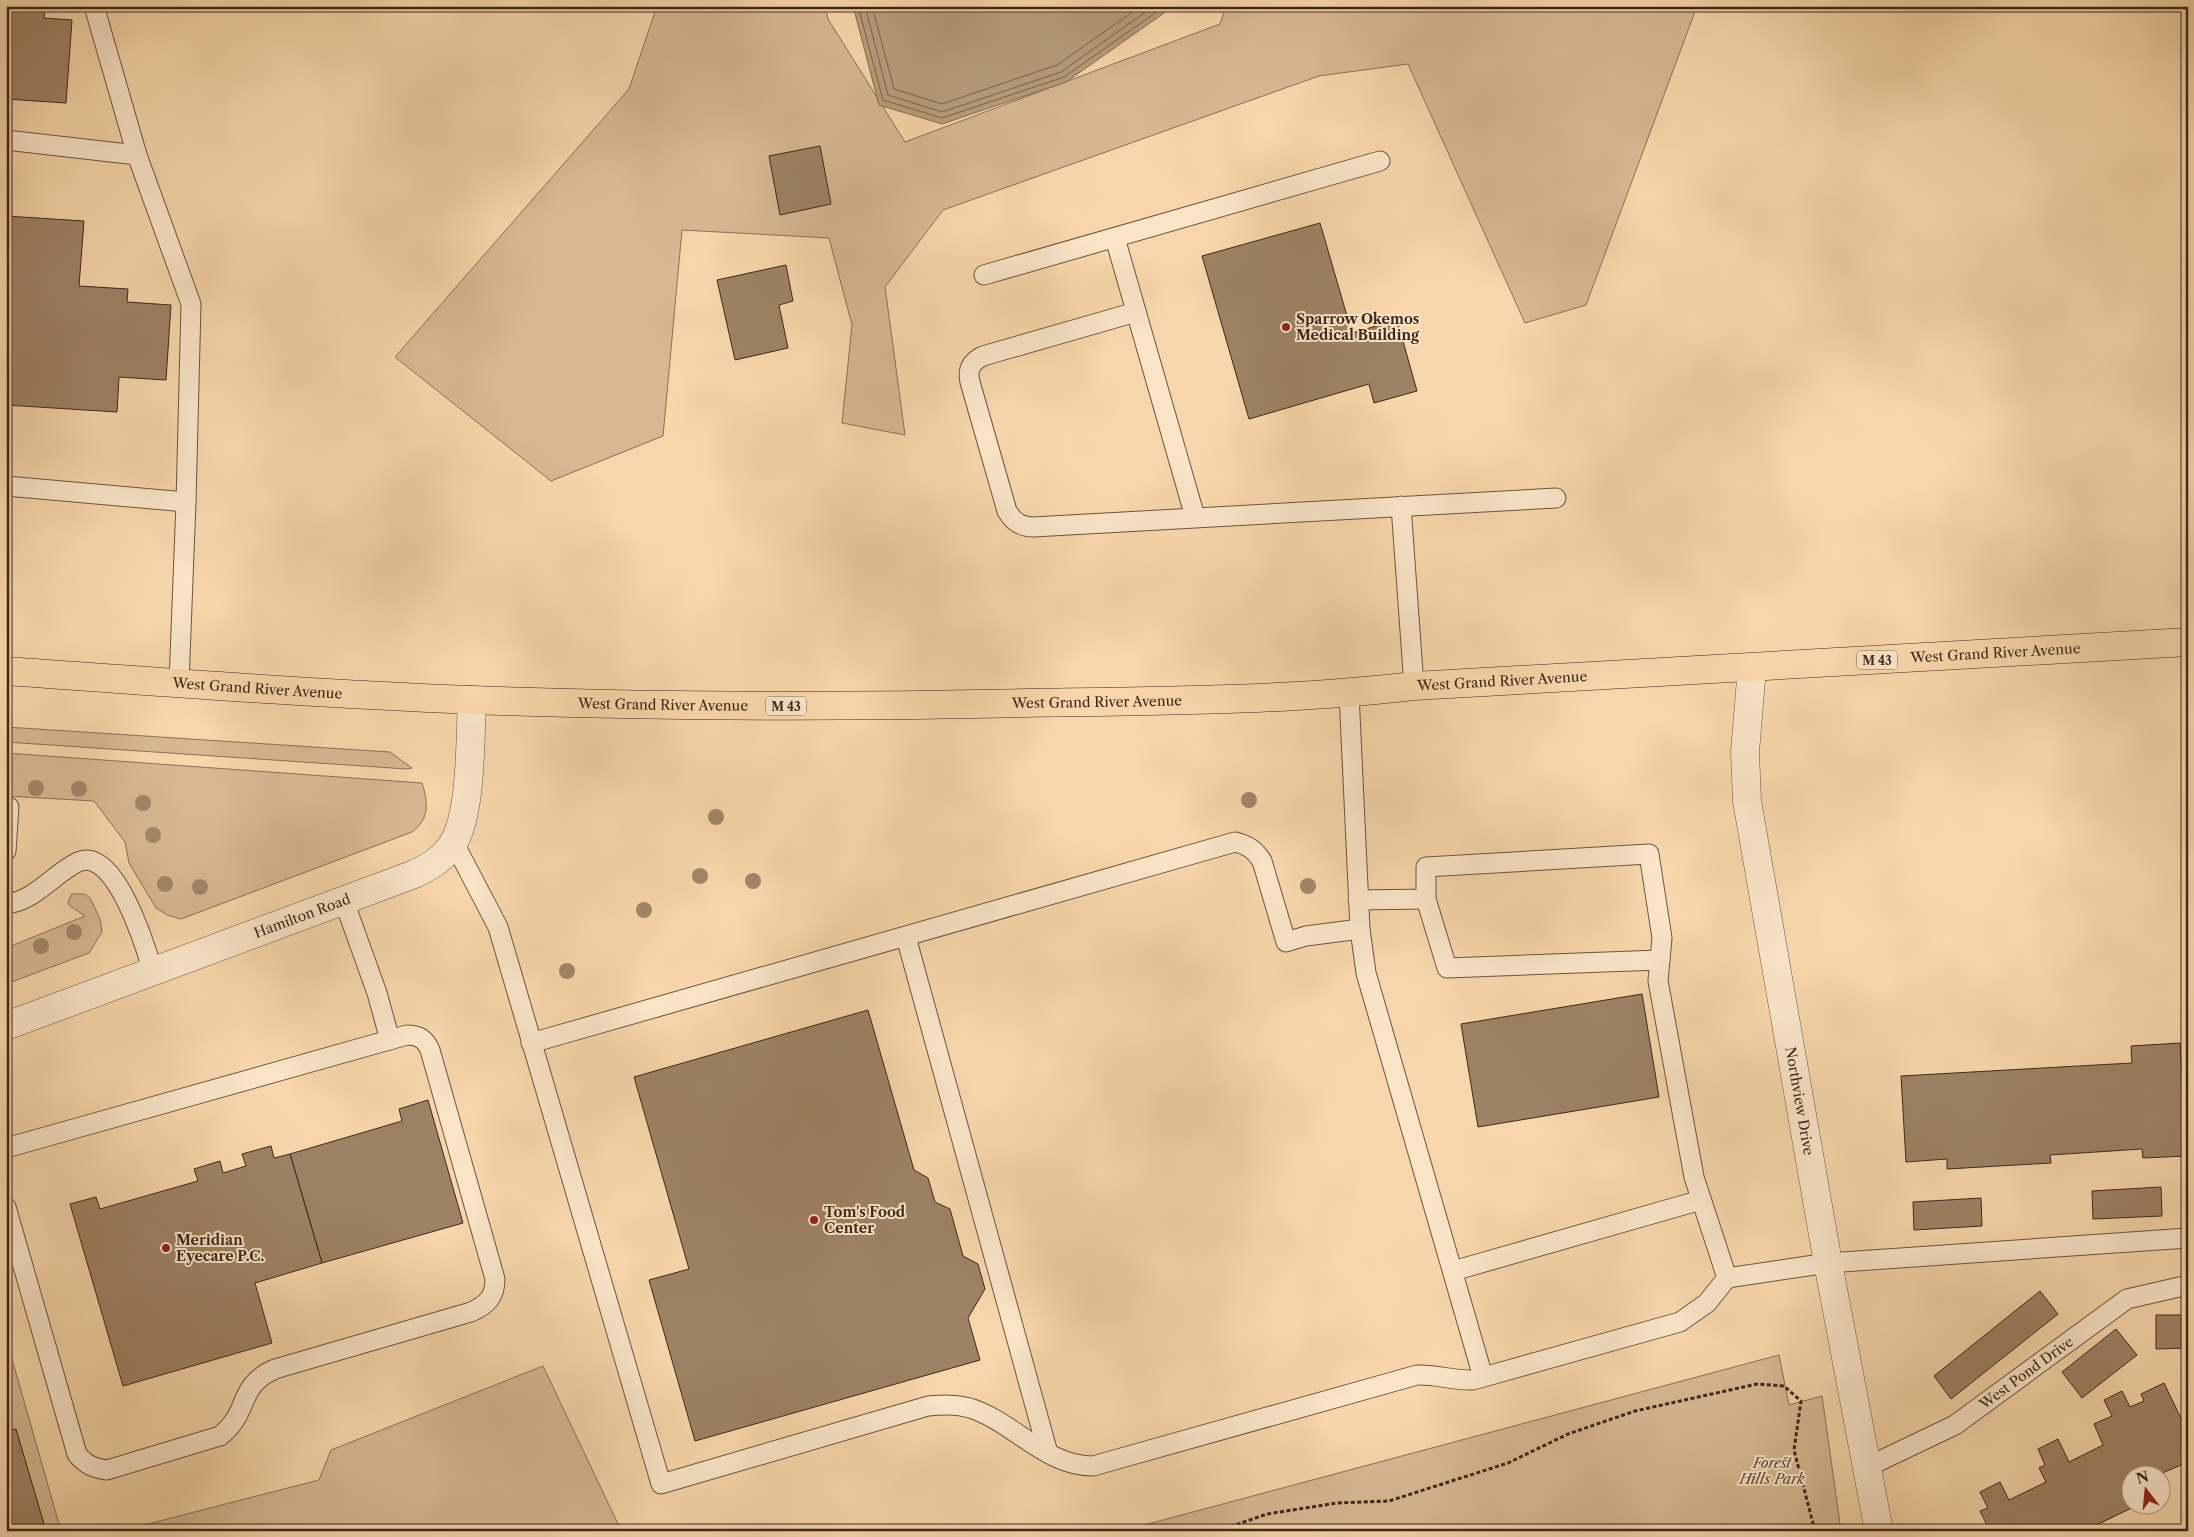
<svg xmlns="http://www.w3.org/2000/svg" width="2194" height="1537" font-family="'Libre Caslon Text',serif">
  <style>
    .green { fill: #d7b892; stroke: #8a7056 }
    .water { fill: #b79b79; stroke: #876d53 }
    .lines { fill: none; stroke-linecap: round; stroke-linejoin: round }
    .shore { stroke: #7a624a; stroke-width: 1 }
    .building { fill: #9e8265; stroke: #3e281a }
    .service-casing { stroke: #6c543e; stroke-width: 21 }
    .minor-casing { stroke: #6c543e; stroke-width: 29 }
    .tertiary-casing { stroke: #6c543e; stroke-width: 29 }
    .primary-casing { stroke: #3e281a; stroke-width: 29 }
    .path { stroke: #3e281a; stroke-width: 3; stroke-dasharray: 4 2.5; stroke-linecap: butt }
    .service { stroke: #f9e4c8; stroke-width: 19 }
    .minor { stroke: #f9e4c8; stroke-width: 28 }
    .tertiary { stroke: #f9e4c8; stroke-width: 28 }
    .primary { stroke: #f6d6aa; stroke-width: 28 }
    .tree { fill: #a28668 }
    .poi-dot { fill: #8f2418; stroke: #f9e4c8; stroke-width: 2 }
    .labels { text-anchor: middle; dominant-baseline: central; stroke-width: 4; stroke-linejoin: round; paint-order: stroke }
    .shield { fill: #f9e4c8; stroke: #76604e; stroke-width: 1 }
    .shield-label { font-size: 12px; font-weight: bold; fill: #3e281a }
    .poi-label { font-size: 14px; font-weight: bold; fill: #3e281a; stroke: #f9e4c8; text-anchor: start }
    .street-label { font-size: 14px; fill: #3e281a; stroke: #f9e4c8 }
    .park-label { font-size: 14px; font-style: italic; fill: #5d4532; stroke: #f9e4c8 }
  </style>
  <rect width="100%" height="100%" fill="#f6d6aa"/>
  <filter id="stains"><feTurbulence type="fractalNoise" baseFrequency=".004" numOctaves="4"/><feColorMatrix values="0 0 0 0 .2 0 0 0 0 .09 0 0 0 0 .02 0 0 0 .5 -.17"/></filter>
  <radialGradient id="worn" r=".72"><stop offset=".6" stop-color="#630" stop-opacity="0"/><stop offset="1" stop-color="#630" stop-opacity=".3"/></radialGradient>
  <g class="green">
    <polygon points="657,6 825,6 828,19 905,142 1220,24 1226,6 1697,6 1586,305 1525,323 1408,64 1319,76 943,210 885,287 905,435 842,423 852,325 829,238 682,230 663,436 551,481 395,357 629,89"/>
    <polygon points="6,727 390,752 412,768 407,769 6,742"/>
    <path d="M6,753L422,783C428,802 430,819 412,832L181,919L167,915L156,908L129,863L125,842L94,801L6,796Z"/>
    <polygon points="72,894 85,894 90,898 100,919 102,932 89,953 6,984 6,948 85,916 70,906 68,902"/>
    <polygon points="6,1338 61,1531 46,1531 16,1430 6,1432"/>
    <polygon points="1779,1355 1789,1405 1822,1396 1841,1531 1122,1531"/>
    <polygon points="543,1366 619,1526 624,1531 153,1531 144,1525 319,1480 331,1450"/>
  </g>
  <polygon class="water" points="853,6 1174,6 1066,82 942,124 879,105"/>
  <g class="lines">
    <g class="shore">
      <polyline points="858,6 883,100 942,118 1064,77 1165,6"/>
      <polyline points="865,6 888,95 942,112 1061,72 1154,6"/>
      <polyline points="872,6 894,89 942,104 1057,65 1141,6"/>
    </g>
  </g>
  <g class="building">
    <polygon points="6,6 45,6 44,18 72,20 66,103 6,99"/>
    <polygon points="820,146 831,204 780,215 769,156"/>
    <polygon points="6,216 84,221 79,286 128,289 127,302 171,305 166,380 119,377 117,412 6,405"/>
    <polygon points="1320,223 1352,333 1397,320 1417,391 1374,403 1369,384 1249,419 1202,256"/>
    <polygon points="786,265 793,301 779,305 788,348 735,360 717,280"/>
    <polygon points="1642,994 1659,1097 1478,1127 1461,1024"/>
    <polygon points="868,1010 914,1170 928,1178 935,1202 950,1209 963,1256 978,1264 985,1289 968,1318 980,1360 695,1441 649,1280 689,1269 634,1077"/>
    <polygon points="2180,1043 2187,1156 2143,1158 2142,1149 2050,1155 2051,1163 1947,1169 1947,1159 1906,1162 1901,1076 2132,1063 2131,1046"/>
    <polygon points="428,1100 463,1223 322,1263 290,1154 402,1121 399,1109"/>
    <polygon points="271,1146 274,1158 290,1154 322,1263 255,1283 272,1343 123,1386 70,1204 96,1197 100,1209 198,1181 194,1169 220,1161 223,1173 246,1166 242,1154"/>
    <polygon points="2161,1187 2162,1216 2093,1219 2092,1191"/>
    <polygon points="1981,1198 1982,1226 1914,1230 1913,1202"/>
    <polygon points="2040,1291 2058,1314 1951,1399 1934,1376"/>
    <polygon points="2156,1315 2188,1315 2188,1348 2156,1349"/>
    <polygon points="2116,1329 2137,1355 2082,1398 2062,1372"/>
    <polygon points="2164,1383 2188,1433 2188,1462 2160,1474 2132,1474 2132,1504 2140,1504 2084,1531 1990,1531 1980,1511 1988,1508 1980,1492 2000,1482 2009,1500 2046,1482 2039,1468 2045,1465 2038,1449 2058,1439 2069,1462 2103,1445 2094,1424 2112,1416 2104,1400 2122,1391 2130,1407 2144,1401 2141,1394"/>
    <polygon points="16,1429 46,1531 6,1531 6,1432"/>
  </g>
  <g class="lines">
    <defs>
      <g id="service">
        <polyline points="94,6 137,155 191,304 186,502"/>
        <polyline points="6,140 137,155"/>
        <polyline points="1115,238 1195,517"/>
        <polyline points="984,275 1380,161"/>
        <path d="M1136,312L983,356C971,362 967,369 970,382L1007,511C1013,521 1020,527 1033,527L1556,498"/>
        <polyline points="6,486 186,502 179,683"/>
        <polyline points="1401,506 1414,686"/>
        <polyline points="1349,693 1360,929 1366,973 1483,1377"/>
        <polyline points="6,807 9,807 6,851"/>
        <path d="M454,843L498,927L661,1484L928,1406C942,1405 956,1404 970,1408C1014,1422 1045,1466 1093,1466L1417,1375C1436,1374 1454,1381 1473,1380L1680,1322L1707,1303L1727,1278L1828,1263L2188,1238"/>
        <polyline points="1426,899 1447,968 1660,960"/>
        <polyline points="1358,900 1426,899 1426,867 1649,854 1662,938 1658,981 1694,1177 1727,1278"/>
        <polyline points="344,901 377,993 390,1040"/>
        <path d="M6,904C35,901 53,874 78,862C115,845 146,948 153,972"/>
        <polyline points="906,937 1048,1453"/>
        <path d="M531,1043L1235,842C1248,845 1255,850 1262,861L1286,942L1306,936L1360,929"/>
        <path d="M6,1148L407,1035C419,1035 425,1039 430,1050L495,1279C495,1297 487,1305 471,1312L275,1369C236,1386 251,1412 220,1436L107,1470C93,1468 86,1465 77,1454L6,1207"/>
        <polyline points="1453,1271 1701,1200"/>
        <path id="s1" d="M1867,1467L1955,1425L2127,1299L2188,1285"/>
      </g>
      <g id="minor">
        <path id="s2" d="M1752,668L1745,752L1747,801L1828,1263L1879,1531"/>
      </g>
      <g id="tertiary">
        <path id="s3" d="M6,1026L412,875C428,868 442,860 452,845C472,816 470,737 472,700"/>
      </g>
      <g id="primary">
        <path id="s4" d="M6,671C162,682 317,694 473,700C657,707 841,707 1025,703C1155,701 1285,701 1414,686L2188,642"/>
      </g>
    </defs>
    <use href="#service" class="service-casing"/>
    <use href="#minor" class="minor-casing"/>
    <use href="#tertiary" class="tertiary-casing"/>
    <use href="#primary" class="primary-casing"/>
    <polyline class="path" points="1218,1531 1267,1514 1337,1503 1389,1501 1508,1463 1568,1434 1635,1411 1757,1384 1784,1386 1801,1401 1794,1450 1815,1531"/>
    <use href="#service" class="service"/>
    <use href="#minor" class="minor"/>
    <use href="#tertiary" class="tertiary"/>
    <use href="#primary" class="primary"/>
  </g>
  <g class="tree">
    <circle cx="36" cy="788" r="8"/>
    <circle cx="79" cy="789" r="8"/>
    <circle cx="1249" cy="800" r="8"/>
    <circle cx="143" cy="803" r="8"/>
    <circle cx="716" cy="817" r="8"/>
    <circle cx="153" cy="835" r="8"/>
    <circle cx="700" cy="876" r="8"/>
    <circle cx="753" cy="881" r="8"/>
    <circle cx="165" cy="884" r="8"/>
    <circle cx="1308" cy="886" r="8"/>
    <circle cx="200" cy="887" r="8"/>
    <circle cx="644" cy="910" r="8"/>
    <circle cx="74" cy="932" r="8"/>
    <circle cx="41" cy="946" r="8"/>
    <circle cx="567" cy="971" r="8"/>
  </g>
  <g class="poi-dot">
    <circle cx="1286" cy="327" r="5"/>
    <circle cx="814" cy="1220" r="5"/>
    <circle cx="166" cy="1248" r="5"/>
  </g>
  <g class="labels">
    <g class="shield">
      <rect x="1857" y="650.5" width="40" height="19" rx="4"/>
      <rect x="766" y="696.5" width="40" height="19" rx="4"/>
    </g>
    <g class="shield-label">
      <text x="1877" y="660">M 43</text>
      <text x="786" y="706">M 43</text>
    </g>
    <g class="poi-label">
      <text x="1296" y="319">Sparrow Okemos<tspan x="1296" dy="16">Medical Building</tspan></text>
      <text x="824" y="1212">Tom's Food<tspan x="824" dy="16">Center</tspan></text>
      <text x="176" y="1240">Meridian<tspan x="176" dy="16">Eyecare P.C.</tspan></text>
    </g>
    <g class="street-label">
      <text stroke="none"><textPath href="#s4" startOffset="1992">West Grand River Avenue</textPath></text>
      <text stroke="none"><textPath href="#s4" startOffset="1498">West Grand River Avenue</textPath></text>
      <text stroke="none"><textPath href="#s4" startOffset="252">West Grand River Avenue</textPath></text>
      <text stroke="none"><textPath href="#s4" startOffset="1092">West Grand River Avenue</textPath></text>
      <text stroke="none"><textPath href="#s4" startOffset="658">West Grand River Avenue</textPath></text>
      <text stroke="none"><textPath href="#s3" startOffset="316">Hamilton Road</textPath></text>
      <text stroke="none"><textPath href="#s2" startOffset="438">Northview Drive</textPath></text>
      <text stroke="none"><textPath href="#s1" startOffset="186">West Pond Drive</textPath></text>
    </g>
    <g class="park-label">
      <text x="1772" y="1463">Forest<tspan x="1772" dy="16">Hills Park</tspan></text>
    </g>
  </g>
  <rect width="2194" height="1537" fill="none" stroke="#f6d6aa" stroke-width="25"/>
  <rect x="8" y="8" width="2179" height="1522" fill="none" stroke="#3e281a" stroke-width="2.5"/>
  <rect x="12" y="12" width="2169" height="1512" fill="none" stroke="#3e281a"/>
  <g transform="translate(2146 1490) rotate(344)"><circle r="24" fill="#f9e4c8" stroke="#ae9982"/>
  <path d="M0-4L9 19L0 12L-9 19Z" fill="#8f2418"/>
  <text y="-8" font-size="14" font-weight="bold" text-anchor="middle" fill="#3e281a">N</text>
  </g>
  <rect width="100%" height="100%" filter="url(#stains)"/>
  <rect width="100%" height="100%" fill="url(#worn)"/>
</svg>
